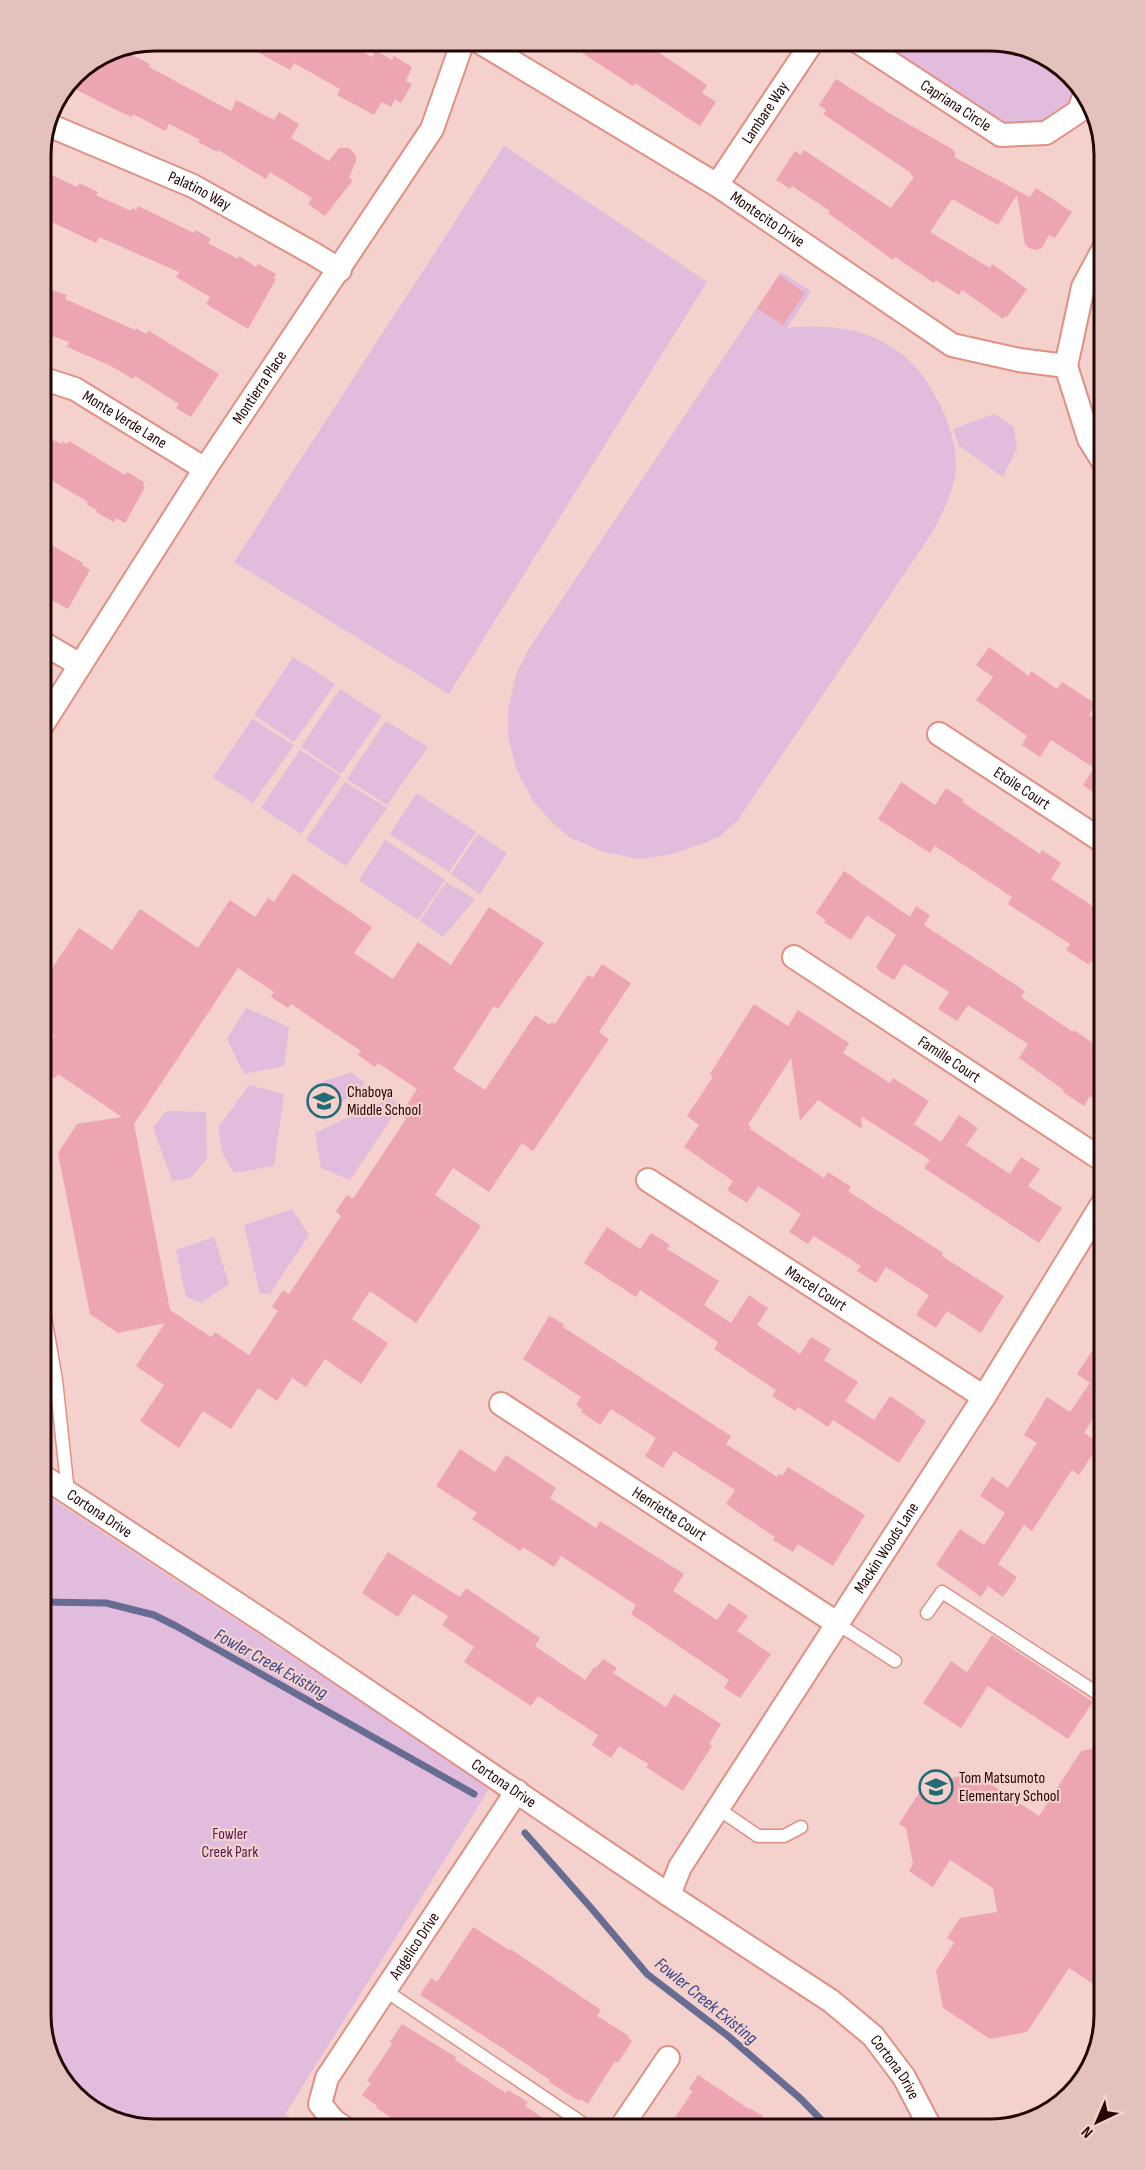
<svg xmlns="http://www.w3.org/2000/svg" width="1145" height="2170" font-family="'Sofia Sans Condensed',sans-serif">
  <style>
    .green { fill: #e1bcdd }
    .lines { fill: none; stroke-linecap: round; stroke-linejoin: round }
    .stream { stroke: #676c92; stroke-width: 7 }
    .building { fill: #eda6b1; fill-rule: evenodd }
    .service-casing { stroke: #e19084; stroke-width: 15 }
    .minor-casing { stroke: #e19084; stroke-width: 26 }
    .service { stroke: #fff; stroke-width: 12 }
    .minor { stroke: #fff; stroke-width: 22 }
    .labels { text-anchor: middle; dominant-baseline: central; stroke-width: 4.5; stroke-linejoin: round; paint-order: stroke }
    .street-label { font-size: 16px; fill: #240705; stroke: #f4d1cc }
    .poi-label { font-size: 16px; fill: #240705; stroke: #f4d1cc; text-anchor: start }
    .park-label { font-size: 16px; fill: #561b54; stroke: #f4d1cc }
    .water-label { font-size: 18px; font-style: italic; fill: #34478b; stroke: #f4d1cc }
    .rim { fill: none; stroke: #240705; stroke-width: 3 }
  </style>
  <rect width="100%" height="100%" fill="#f4d1cc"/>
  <g class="green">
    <polygon points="877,41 998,41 1059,64 1078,88 1071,106 1054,122 1009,126"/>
    <polygon points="504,146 707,282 449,694 234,562"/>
    <path d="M781,272L811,291L787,328C855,321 908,339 939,403C949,423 957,446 956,469C954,491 942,514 932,533L738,820L720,836L702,844L669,855L639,859L604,852L569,837L551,821L533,801L516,768L508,736V710L516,675L528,650Z"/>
    <polygon points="994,414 1014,427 1017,448 1003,477 959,446 953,429"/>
    <polygon points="293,657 335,684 294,742 254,715"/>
    <polygon points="340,689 382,716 341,774 301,747"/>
    <polygon points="252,719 294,745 253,803 213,777"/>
    <polygon points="386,721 428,747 387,805 347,779"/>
    <polygon points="300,750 341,776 301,834 261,808"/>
    <polygon points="345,782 387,808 346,866 306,840"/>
    <polygon points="417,793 476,832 449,872 390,834"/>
    <polygon points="478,834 507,853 480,894 451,874"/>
    <polygon points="385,840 445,880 418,920 359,880"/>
    <polygon points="446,882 475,899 443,937 420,921"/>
    <polygon points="246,1008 289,1027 284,1066 244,1074 227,1039"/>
    <polygon points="351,1072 365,1083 355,1094 334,1106 321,1101 322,1082"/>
    <polygon points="249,1085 284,1094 274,1166 234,1173 223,1154 218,1128"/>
    <polygon points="390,1098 400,1105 350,1180 321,1168 315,1133"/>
    <polygon points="167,1111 206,1112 207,1159 190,1178 172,1181 153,1127"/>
    <polygon points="292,1209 309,1235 270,1294 260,1294 244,1225"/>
    <polygon points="214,1237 229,1284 201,1303 186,1297 176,1250"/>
    <polygon points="41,1492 491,1786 285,2114 307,2129 148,2129 91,2110 49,2059 41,2015"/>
  </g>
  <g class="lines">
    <g class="stream">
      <polyline points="41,1602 106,1603 154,1615 176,1626 474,1794"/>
      <polyline points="525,1833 592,1909 647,1974 728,2036 801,2099 830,2129"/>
    </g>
  </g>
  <g class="building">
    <polygon points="237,41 343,41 372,57 375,50 392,60 394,56 412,67 406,81 412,84 401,103 395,99 391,107 382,102 374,115 337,95 340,89 294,63 290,70"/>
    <polygon points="590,41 642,41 707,85 702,93 716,102 700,126 635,83 633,86 582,53"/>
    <polygon points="117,48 150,64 149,67 231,111 236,100 274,120 279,112 299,124 291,138 329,161 339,148 349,148 356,155 356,161 349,178 353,180 325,216 308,204 312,198 270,172 266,179 218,150 217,152 198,142 200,140 169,124 165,131 133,114 132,117 114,109 69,86 74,74 112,49"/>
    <polygon points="836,79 889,113 952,149 956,154 954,157 1030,197 1036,188 1072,212 1055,238 1049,235 1042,248 1035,250 1029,248 1025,244 1017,195 998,225 952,199 930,232 990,268 992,264 1027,289 1007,317 1005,316 1003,319 962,290 959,295 936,280 934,283 895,257 893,260 828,213 830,211 792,186 790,189 776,180 795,151 801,155 804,150 891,208 914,177 910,174 911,173 823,114 826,110 819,105"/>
    <polygon points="41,170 77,187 79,183 98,192 96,195 131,211 132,208 136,210 138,206 194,233 196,230 211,239 208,243 238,259 239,256 256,267 258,264 276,274 274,278 276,279 248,329 206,304 210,297 176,277 179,272 99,237 96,243 41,217"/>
    <polygon points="779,275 805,293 783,325 757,308"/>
    <polygon points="41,287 67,295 65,299 135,330 136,328 146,334 149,331 219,374 191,417 176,408 179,404 135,376 133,379 111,366 67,347 69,342 41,332"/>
    <polygon points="41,435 62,444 63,442 67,444 69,441 125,475 127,472 144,482 143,485 145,487 125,523 116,518 114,522 96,512 97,510 86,504 88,502 41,474"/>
    <polygon points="41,539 83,563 82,565 90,570 68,609 41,594"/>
    <polygon points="989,647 1029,676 1031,671 1057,689 1062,682 1096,704 1089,715 1104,724 1104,799 1083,785 1094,768 1051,740 1040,757 1022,745 1027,736 976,700 993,677 976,665"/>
    <polygon points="901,782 935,805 946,788 964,800 962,802 1040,854 1042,850 1061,863 1051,879 1094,907 1104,891 1104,970 1091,961 1089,965 1066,950 1070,944 1008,904 1012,897 935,846 930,853 878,819"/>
    <polygon points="844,871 910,917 916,906 930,915 924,925 1025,991 1021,997 1073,1032 1074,1030 1104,1051 1104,1106 1090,1096 1084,1106 1063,1092 1064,1090 1019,1058 1028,1044 968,1005 957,1021 938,1009 949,992 904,964 894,980 881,972 876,967 896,935 867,915 851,940 824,922 826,920 816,913"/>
    <path d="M293,873L372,927L354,953L393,979L418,942L451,965L489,907L544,943L498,1009L494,1006L453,1069L485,1090L535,1015L550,1025L551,1022L555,1024L588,975L593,978L602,964L631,983L599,1032L609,1039L533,1151L522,1143L489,1192L453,1168L435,1195L481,1226L416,1323L370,1291L352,1319L388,1343L361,1384L325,1359L306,1387L292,1378L277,1401L258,1388L231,1429L203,1411L179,1448L140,1421L164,1385L136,1366L165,1323L118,1333L90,1314L58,1153L77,1124L122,1117L58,1074L55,1078L41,1069V1055L54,1035L41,1026V985L79,928L112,950L140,909L198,948L230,900L255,917L268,898L274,902ZM238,968L274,992L271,997L288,1008L291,1004L361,1051L358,1055L375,1067L378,1063L417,1089L400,1115L406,1119L353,1199L347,1195L336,1211L341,1216L289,1294L283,1290L272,1307L278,1311L249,1355L215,1332L211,1337L170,1310L134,1124Z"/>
    <polygon points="754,1004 788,1026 798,1010 849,1043 843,1053 890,1083 893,1078 929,1101 914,1124 941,1142 959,1115 978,1128 966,1145 1010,1174 1021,1157 1040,1169 1028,1186 1062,1208 1039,1243 924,1168 930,1160 861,1116 862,1129 818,1100 800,1121 791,1058 748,1125 751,1127 750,1129 824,1178 828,1172 851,1187 848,1191 943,1253 942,1256 1004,1296 981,1333 947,1311 936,1328 916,1315 929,1295 886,1267 876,1283 857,1271 861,1266 814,1236 808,1244 789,1232 801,1214 758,1186 747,1203 727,1190 733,1181 684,1147 699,1125 687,1116 713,1077 710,1074"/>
    <polygon points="607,1227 640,1249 651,1233 670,1245 667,1249 719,1281 704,1305 731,1323 749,1295 768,1308 757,1325 800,1354 811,1337 831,1349 824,1360 858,1382 845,1401 874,1420 890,1396 916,1413 915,1414 926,1421 899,1463 833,1420 828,1427 798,1407 795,1411 772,1396 776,1390 714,1349 718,1342 640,1290 636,1297 584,1263"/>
    <polygon points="549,1316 564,1324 563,1327 731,1436 726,1444 777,1477 779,1474 782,1476 788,1467 865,1515 833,1566 798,1544 793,1552 773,1540 775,1537 726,1504 735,1490 674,1451 663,1468 645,1456 656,1438 611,1409 600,1425 581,1412 583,1410 576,1405 581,1397 523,1359"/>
    <polygon points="1104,1333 1104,1401 1084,1433 1100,1443 1079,1475 1072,1470 1032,1531 1024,1525 998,1564 1017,1577 1003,1597 988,1586 981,1597 936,1565 960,1529 984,1545 1005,1513 980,1496 992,1477 1008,1488 1037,1443 1024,1435 1047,1397 1070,1412 1090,1383 1077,1374"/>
    <polygon points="460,1449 495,1472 506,1455 556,1488 550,1498 596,1528 600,1521 684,1574 673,1591 717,1620 729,1603 748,1616 737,1631 771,1654 740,1698 724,1688 729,1680 631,1614 636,1605 561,1556 554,1567 523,1547 520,1551 472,1519 477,1513 436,1486"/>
    <polygon points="388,1552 460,1597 466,1588 540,1638 535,1646 585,1680 594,1667 596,1668 603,1659 617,1668 613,1673 666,1707 674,1694 721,1724 709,1744 712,1746 683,1791 646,1767 648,1764 619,1746 611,1758 592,1745 598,1735 538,1696 531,1706 464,1662 474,1647 442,1625 448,1616 413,1594 398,1617 362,1593"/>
    <polygon points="992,1635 1093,1702 1068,1739 988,1686 961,1728 923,1703 951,1661 967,1672"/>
    <polygon points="1104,1746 1104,1991 1069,1968 1027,2032 990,2039 943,2008 936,1971 954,1943 947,1938 960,1918 997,1912 993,1888 950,1860 933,1887 909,1871 913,1864 906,1828 899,1824 930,1776 938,1781 974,1773 1039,1816 1081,1751"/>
    <polygon points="473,1927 509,1950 510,1949 533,1964 601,2010 597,2016 629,2036 628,2038 632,2041 618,2063 615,2061 588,2104 580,2099 579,2101 549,2082 550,2080 493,2042 420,1995 431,1978 437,1982"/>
    <polygon points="402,2024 456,2057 455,2060 506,2093 508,2090 528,2102 525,2106 560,2129 409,2129 376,2108 377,2106 362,2095 371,2083 367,2081 392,2044 390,2042"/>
    <polygon points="698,2075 749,2109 750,2108 763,2116 755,2129 667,2129 693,2091 689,2089"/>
  </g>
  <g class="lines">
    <defs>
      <g id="service">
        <polyline points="41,1294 56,1380 68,1493"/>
        <polyline points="927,1613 942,1592 1097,1693"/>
        <polyline points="838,1624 895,1661"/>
        <polyline points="717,1808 758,1836 784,1836 801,1827"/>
        <polyline points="386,1991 591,2129"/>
      </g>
      <g id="minor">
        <path id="s1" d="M478,41L717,185L952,345L1019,360L1066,366"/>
        <path id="s2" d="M857,41L1001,135L1046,133L1079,111L1084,96"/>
        <path id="s3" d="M51,126L193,186L314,254L340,270"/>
        <path id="s4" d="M717,185L813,41"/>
        <path id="s5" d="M41,378L75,389L205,469"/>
        <polyline points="1104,463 1089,439 1066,366 1083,287 1104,248"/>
        <polyline points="41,642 80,665"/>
        <path id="s6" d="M41,727L205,469L432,129L463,41"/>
        <path id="s7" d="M939,734L1104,842"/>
        <path id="s8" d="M794,957L1104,1161"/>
        <path id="s9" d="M648,1180L984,1397"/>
        <path id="s10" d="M501,1404L838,1624"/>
        <path id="s11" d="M41,1475L283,1634L669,1895L831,2001L873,2036L904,2077L931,2129"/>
        <path id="s12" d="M669,1895L680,1867L984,1397L1104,1201"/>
        <path id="s13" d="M346,2129L334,2121L320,2104L327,2078L517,1791"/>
        <polyline points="620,2129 668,2058"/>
      </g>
    </defs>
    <use href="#service" class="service-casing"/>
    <use href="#minor" class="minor-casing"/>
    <use href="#service" class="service"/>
    <use href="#minor" class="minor"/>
  </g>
  <defs>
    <symbol id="school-ring" viewBox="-11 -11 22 22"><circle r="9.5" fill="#f4d1cc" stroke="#226c76" stroke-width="1.5"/><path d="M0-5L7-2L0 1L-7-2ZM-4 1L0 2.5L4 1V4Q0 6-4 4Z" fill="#226c76"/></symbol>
  </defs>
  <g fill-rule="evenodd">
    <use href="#school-ring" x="305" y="1082" width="38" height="38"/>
    <use href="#school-ring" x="917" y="1768" width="38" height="38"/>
  </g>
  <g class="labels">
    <g class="street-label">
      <text stroke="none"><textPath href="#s2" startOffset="118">Capriana Circle</textPath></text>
      <text stroke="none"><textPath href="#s4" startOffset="87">Lambare Way</textPath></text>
      <text stroke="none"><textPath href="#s3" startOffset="162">Palatino Way</textPath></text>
      <text stroke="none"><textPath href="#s1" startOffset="340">Montecito Drive</textPath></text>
      <text stroke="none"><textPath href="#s6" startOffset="404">Montierra Place</textPath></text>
      <text stroke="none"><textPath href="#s5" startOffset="94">Monte Verde Lane</textPath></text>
      <text stroke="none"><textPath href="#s7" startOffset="99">Etoile Court</textPath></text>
      <text stroke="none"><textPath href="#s8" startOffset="186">Famille Court</textPath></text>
      <text stroke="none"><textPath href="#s9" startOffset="200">Marcel Court</textPath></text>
      <text stroke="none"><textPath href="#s11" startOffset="70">Cortona Drive</textPath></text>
      <text stroke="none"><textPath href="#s10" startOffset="201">Henriette Court</textPath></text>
      <text stroke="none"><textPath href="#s12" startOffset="410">Mackin Woods Lane</textPath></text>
      <text stroke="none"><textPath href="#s11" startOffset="556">Cortona Drive</textPath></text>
      <text stroke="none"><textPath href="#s13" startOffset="222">Angelico Drive</textPath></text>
      <text stroke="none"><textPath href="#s11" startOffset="1042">Cortona Drive</textPath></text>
    </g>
    <g class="poi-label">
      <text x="347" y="1092">Chaboya<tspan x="347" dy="18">Middle School</tspan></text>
      <text x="959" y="1778">Tom Matsumoto<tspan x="959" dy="18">Elementary School</tspan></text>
    </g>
    <g class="park-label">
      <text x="230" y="1834">Fowler<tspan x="230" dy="18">Creek Park</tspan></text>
    </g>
    <g class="water-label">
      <text transform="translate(271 1664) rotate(29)">Fowler Creek Existing</text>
      <text transform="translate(706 2001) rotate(39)">Fowler Creek Existing</text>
    </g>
  </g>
  <path d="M0 0H1145V2170H0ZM155 51H990A104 104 0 0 1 1094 155V2015A104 104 0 0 1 990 2119H155A104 104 0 0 1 51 2015V155A104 104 0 0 1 155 51Z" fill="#e3c1bc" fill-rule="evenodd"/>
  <path class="rim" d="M155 51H990A104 104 0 0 1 1094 155V2015A104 104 0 0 1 990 2119H155A104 104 0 0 1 51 2015V155A104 104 0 0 1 155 51Z"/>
  <g transform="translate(1097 2122) rotate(224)" stroke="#f4d1cc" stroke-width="4.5" paint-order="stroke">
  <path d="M0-4.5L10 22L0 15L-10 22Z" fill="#240705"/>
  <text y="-9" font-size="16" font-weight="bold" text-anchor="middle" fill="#240705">N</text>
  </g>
</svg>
